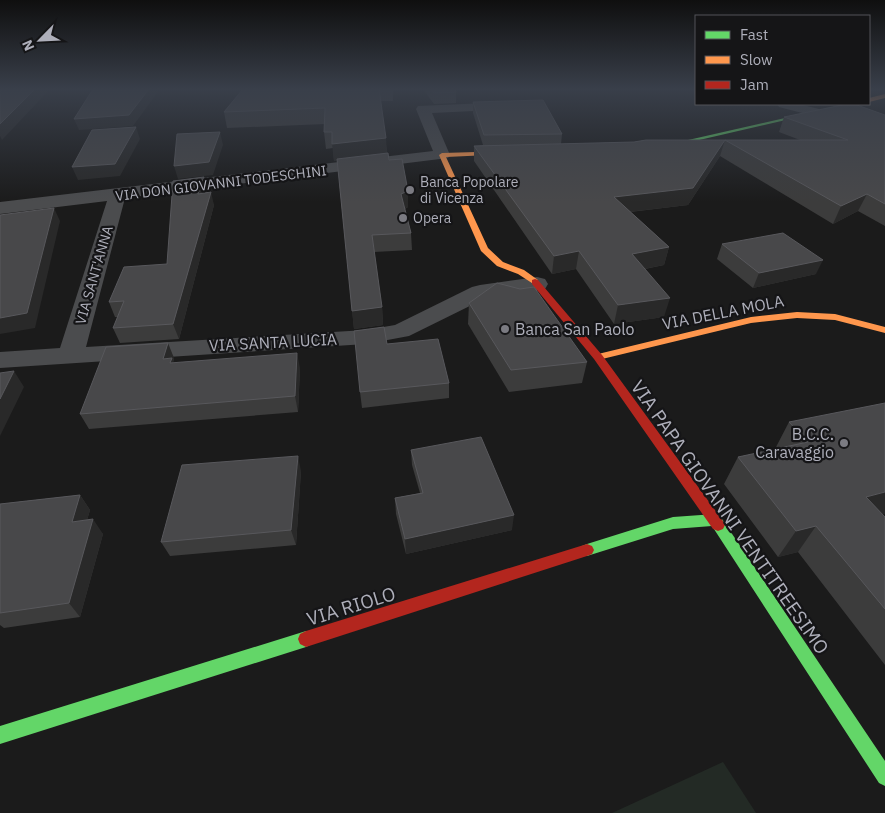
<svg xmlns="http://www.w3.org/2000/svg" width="885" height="813" font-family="'IBM Plex Sans',sans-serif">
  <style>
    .green { fill: #232a25 }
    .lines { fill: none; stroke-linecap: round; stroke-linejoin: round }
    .street { fill: #4b4c4e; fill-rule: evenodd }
    .fast { fill: #63d668; fill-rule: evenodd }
    .slow { fill: #ff974d; fill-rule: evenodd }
    .jam { fill: #b3261e; fill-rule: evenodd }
    .wall { fill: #3c3c3c }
    .shaded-wall { fill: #292929 }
    .building { fill: #48484a; stroke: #58585c }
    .poi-dot { fill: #7b7b82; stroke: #151517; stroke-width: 2 }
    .labels { text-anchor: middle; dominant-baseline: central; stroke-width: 4.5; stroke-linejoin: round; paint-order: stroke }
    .far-poi-label { font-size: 14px; fill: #aeafba; stroke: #151517; text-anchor: start }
    .far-street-label { font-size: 14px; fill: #aeafba; stroke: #151517 }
    .street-label { font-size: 16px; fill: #aeafba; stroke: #151517 }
    .poi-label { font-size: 16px; fill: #aeafba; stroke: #151517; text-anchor: start }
    .near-street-label { font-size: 19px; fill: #aeafba; stroke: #151517 }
  </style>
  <rect width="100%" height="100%" fill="#1b1b1b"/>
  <polygon class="green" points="723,762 756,813 612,813"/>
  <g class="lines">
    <g class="street">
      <polygon points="510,102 517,106 515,109 432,113 450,155 448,158 125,198 86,347 366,330 395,325 472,287 480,285 537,277 545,279 548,284 545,289 486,298 409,336 366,344 0,368 0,352 60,348 107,201 0,214 0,202 433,151 416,109 418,106"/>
      <polygon points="777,104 799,104 819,109 821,112 814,116 779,107"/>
    </g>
    <g class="fast">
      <polygon points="846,104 855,104 656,150 653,148"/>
      <polygon points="715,514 720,516 885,761 885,786 879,783 712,526 673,529 587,556 582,554 580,550 582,546 587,544 673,517"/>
      <polygon points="306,631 312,634 314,639 312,644 306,647 0,744 0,726"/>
    </g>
    <g class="slow">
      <polygon points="885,94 885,98 869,102 869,98"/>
      <polygon points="510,151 513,153 512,154 446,157 488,248 503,262 524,270 538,280 538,284 535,285 518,274 497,266 481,251 439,155 442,153"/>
      <polygon points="797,312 835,314 885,327 885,333 835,320 797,318 751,323 598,360 593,357 598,354 751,317"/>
    </g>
    <g class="jam">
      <polygon points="535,279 538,280 602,355 723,521 725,525 723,529 718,531 713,529 594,359 532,284 532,280"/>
      <polygon points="587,544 592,546 594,550 592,554 587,556 306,647 300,644 298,639 300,634 306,631"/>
    </g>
  </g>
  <g class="wall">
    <polygon points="243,89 393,89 393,101 381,101 387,153 408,207 405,209 411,233 412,250 374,252 382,307 383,325 354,329 337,160 334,161 333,148 326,149 324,132 325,124 227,128 224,112"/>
    <polygon points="423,89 455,89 456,92 456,103 434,104"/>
    <polygon points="473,102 562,134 561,144 634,142 646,140 800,140 779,132 784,117 885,115 885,226 858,211 833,224 720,156 688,205 630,212 669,247 664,265 645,269 664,317 614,324 576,269 552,274 474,161 474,146 483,145 473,113"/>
    <polygon points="204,177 207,190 206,192 214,205 179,339 120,343 113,328 118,317 115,317 109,302 167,264"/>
    <polygon points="722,244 816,274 753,288 717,259"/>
    <polygon points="469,303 587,362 582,383 509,392 468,324"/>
    <polygon points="387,344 449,383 449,398 362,408 360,392"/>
    <polygon points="174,358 173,363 300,368 298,412 89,429 80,414"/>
    <polygon points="789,422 885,514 882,514 885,517 885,665 798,552 778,557 724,484 738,457 775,449"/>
    <polygon points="411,450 512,530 406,554 396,514 395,498 420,493 412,465"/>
    <polygon points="301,471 296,545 170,556 161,542"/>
    <polygon points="80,495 90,510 87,520 103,534 80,617 4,628 0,625 0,504"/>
  </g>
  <g class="shaded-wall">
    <polygon points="35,89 50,89 2,140 0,136 0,124"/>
    <polygon points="149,89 160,89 133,126 79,130 74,119"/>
    <polygon points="136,127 140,139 120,176 78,180 72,167"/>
    <polygon points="220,132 223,145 213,175 178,179 174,166"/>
    <polygon points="386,138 387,155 334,161 332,144"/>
    <polygon points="725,140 720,156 688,205 611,214 614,197"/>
    <polygon points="204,177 207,190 201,207 198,194"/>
    <polygon points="408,191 408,207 402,210 401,194"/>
    <polygon points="211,192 214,205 179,339 173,324"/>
    <polygon points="867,194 858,211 833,224 841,206"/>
    <polygon points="54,208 60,221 35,328 0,334 0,318"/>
    <polygon points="669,247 664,265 628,272 632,254"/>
    <polygon points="579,251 576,269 552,274 554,256"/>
    <polygon points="823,260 816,274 753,288 759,273"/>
    <polygon points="670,298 664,317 614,324 618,305"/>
    <polygon points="382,307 383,325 354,329 352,311"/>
    <polygon points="168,343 174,358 173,362 178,374 163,359"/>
    <polygon points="297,353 300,368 298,412 295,396"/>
    <polygon points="14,371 24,387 0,436 0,399"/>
    <polygon points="298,456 301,471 296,545 291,530"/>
    <polygon points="885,492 885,514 846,523 866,497"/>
    <polygon points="80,495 90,510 82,537 72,522"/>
    <polygon points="514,515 512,530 406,554 405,539"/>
    <polygon points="93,519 103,534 80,617 69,603"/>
    <polygon points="816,526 798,552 778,557 796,531"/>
  </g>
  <g class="building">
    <polygon points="0,89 35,89 0,124"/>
    <polygon points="93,89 149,89 129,115 74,119"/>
    <polygon points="243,89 379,89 386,138 332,144 332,132 324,132 325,108 224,112"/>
    <polygon points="431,89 455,89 456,92 434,93"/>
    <polygon points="543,100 562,134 484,135 473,102"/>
    <polygon points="847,104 854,104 885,115 885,204 867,194 841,206 725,140 693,188 614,197 669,247 632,254 670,298 618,305 579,251 554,256 474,146 634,142 646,140 848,140 784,117"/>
    <polygon points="136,127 115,164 72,167 92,130"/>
    <polygon points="220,132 209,162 174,166 177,134"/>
    <polygon points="388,153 389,160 402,159 408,191 401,194 411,233 372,235 382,307 352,311 337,159"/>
    <polygon points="204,177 198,194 211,192 173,324 113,328 124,301 109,302 124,267 167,264 173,181"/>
    <polygon points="54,208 27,313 0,318 0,215"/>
    <polygon points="783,233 823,260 759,273 722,244"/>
    <polygon points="497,283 520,289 534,287 587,362 511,370 469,303"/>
    <polygon points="384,327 387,344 438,339 449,383 360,392 354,331"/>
    <polygon points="168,343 163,359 172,358 170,363 297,353 295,396 80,414 106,347"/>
    <polygon points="14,371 0,399 0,373"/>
    <polygon points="885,403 885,492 866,497 885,517 885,609 816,526 796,531 738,457 808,442 789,422"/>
    <polygon points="481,437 514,515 405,539 395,498 423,493 411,450"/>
    <polygon points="298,456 291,530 161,542 182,465"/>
    <polygon points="80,495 72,522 93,519 69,603 0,613 0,504"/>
  </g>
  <linearGradient id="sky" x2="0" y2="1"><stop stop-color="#0f0f0f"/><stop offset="0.44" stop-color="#393f4a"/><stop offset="1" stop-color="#393f4a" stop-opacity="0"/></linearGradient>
  <rect width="885" height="202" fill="url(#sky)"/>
  <g class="poi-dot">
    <circle cx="410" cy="190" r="5"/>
    <circle cx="403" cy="218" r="5"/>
    <circle cx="505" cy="329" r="5"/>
    <circle cx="844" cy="443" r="5"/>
  </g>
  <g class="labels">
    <g class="far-poi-label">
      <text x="420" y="182">Banca Popolare<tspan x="420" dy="16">di Vicenza</tspan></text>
      <text x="413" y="218">Opera</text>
    </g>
    <g class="far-street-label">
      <text transform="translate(221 183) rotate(-7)">VIA DON GIOVANNI TODESCHINI</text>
      <text transform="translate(94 275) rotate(-74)">VIA SANT'ANNA</text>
    </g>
    <g class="street-label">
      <text transform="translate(723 312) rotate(-11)">VIA DELLA MOLA</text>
      <text transform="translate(273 342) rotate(-3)">VIA SANTA LUCIA</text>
    </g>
    <g class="poi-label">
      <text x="515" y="329">Banca San Paolo</text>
      <text x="834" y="434" text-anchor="end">B.C.C.<tspan x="834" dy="18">Caravaggio</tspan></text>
    </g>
    <g class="near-street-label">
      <text transform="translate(730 517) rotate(55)">VIA PAPA GIOVANNI VENTITREESIMO</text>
      <text transform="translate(351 606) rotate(-17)">VIA RIOLO</text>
    </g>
  </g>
  <rect x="695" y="15" width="175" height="90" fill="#151517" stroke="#525358"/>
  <rect x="705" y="31" width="25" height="8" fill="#63d668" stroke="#525358"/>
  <text x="740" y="40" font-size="15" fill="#aeafba">Fast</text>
  <rect x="705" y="56" width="25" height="8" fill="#ff974d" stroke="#525358"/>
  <text x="740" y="65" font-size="15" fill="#aeafba">Slow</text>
  <rect x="705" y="81" width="25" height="8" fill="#b3261e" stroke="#525358"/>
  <text x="740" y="90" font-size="15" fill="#aeafba">Jam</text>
  <g transform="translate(40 40) rotate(246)" stroke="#151517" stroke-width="4" paint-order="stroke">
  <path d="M0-4L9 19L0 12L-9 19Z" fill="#aeafba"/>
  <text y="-8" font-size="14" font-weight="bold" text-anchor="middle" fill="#aeafba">N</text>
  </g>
</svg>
